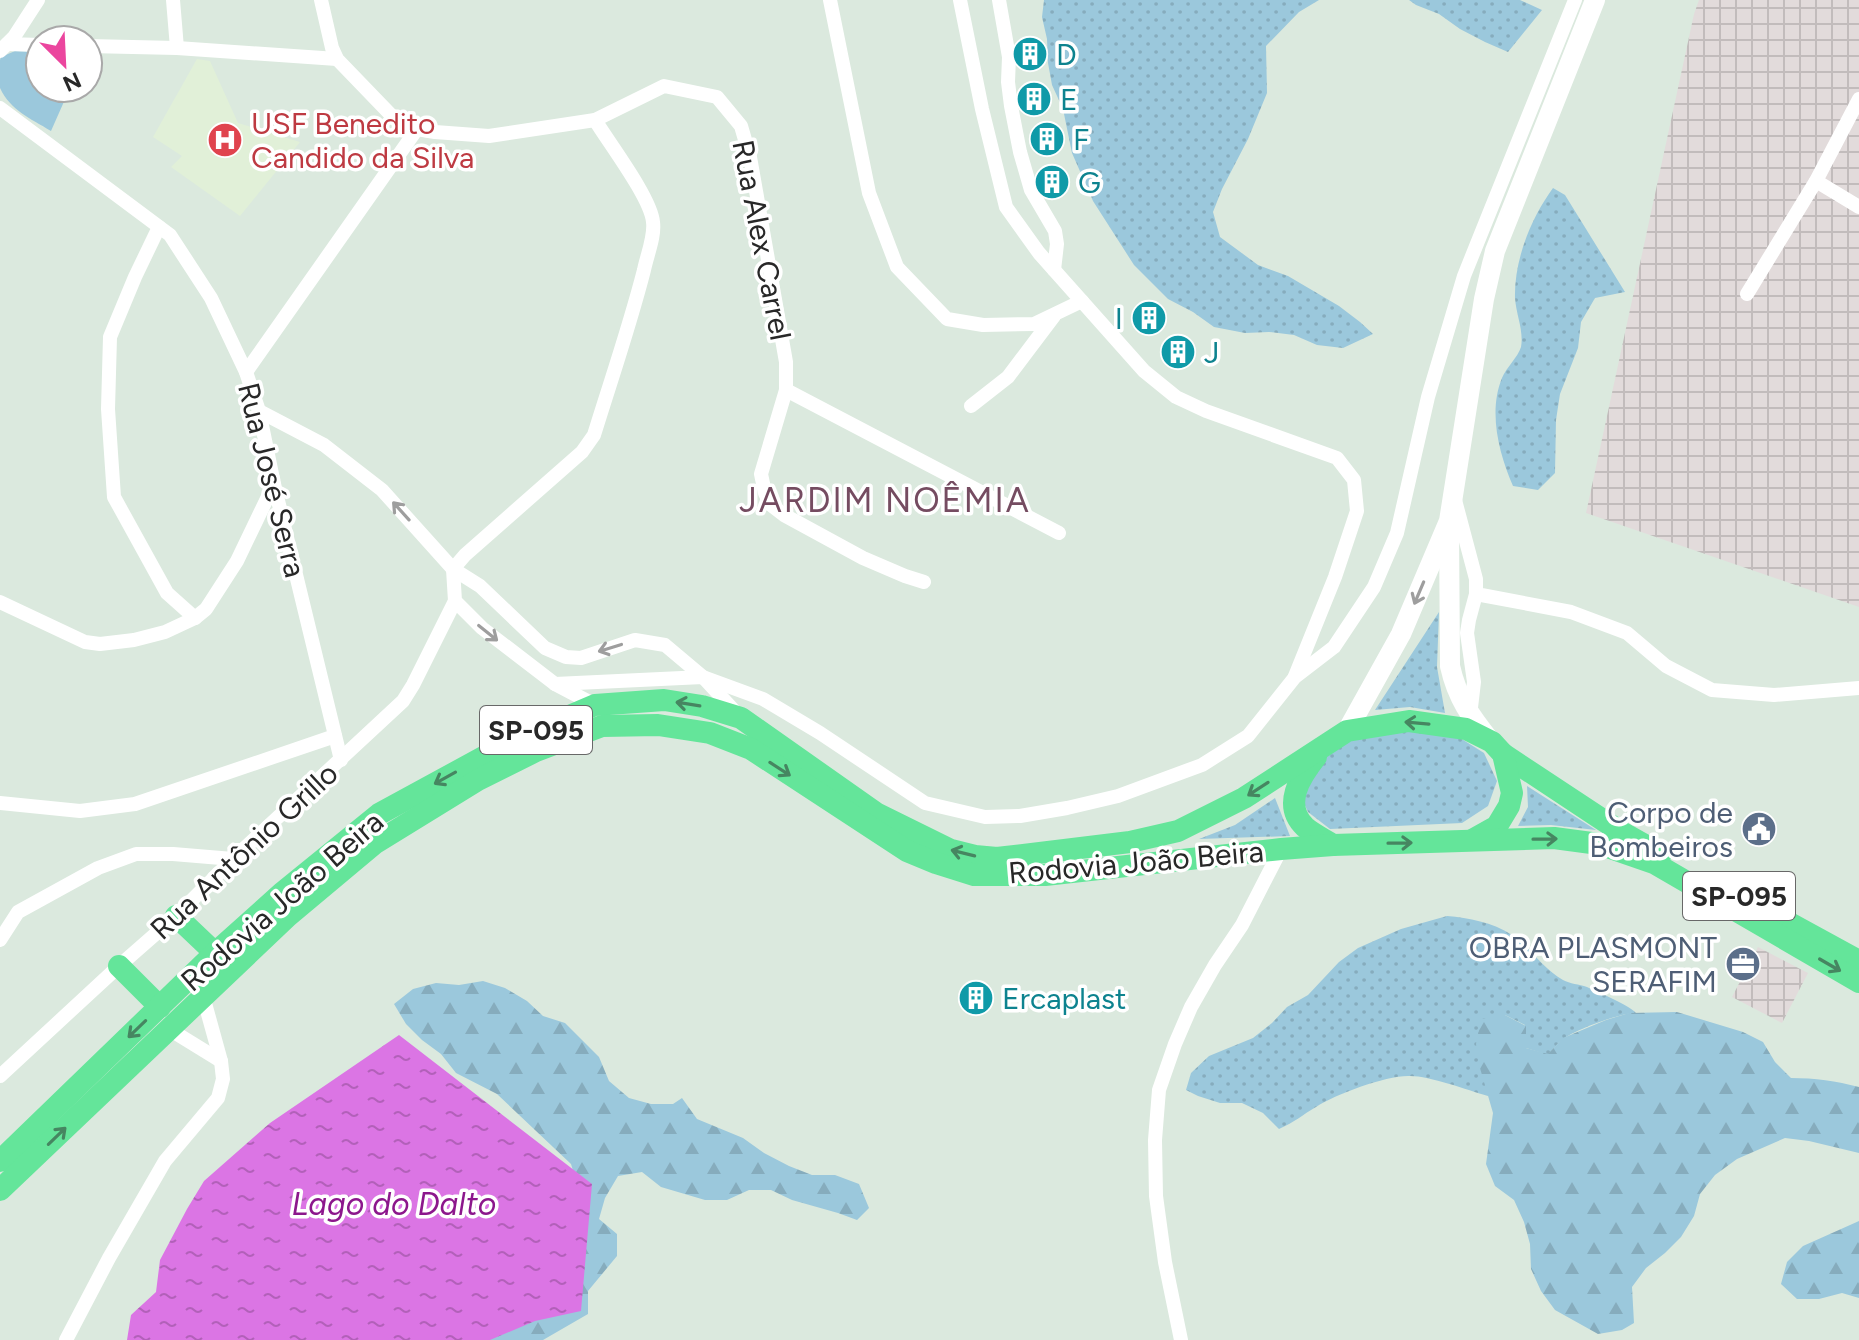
<svg xmlns="http://www.w3.org/2000/svg" width="1859" height="1340" font-family="Figtree,sans-serif">
  <style>
    .industrial { fill: url(#industrial-grid) }
    .medical { fill: #e1f0d8 }
    .grass { fill: url(#grass-dots) }
    .forest { fill: url(#forest-firs) }
    .park { fill: #9bc8dc }
    .water { fill: url(#water-ripples) }
    .lines { fill: none; stroke-linecap: round; stroke-linejoin: round }
    .minor { stroke: #fff; stroke-width: 14 }
    .secondary { stroke: #fff; stroke-width: 20 }
    .primary { stroke: #64e59a; stroke-width: 22 }
    .oneway { stroke: #9e9e9e }
    .oneway2 { stroke: #468661 }
    .labels { text-anchor: middle; dominant-baseline: central; stroke-width: 7; stroke-linejoin: round; paint-order: stroke }
    .shield { fill: #fff; stroke: #686868; stroke-width: 2 }
    .shield-label { font-size: 28px; font-weight: bold; fill: #282828 }
    .culture-label { font-size: 30px; fill: #0d838f; stroke: #fff; text-anchor: start }
    .health-label { font-size: 30px; fill: #be3a42; stroke: #fff; text-anchor: start }
    .street-label { font-size: 30px; fill: #282828; stroke: #fff }
    .service-label { font-size: 30px; fill: #4e5e75; stroke: #fff; text-anchor: end }
    .water-label { font-size: 32px; font-style: italic; fill: #8c178c; stroke: #fff }
    .quarter-label { font-size: 34px; letter-spacing: 2px; fill: #754c61; stroke: #fff }
  </style>
  <defs>
    <pattern id="industrial-grid" width="8" height="8" patternUnits="userSpaceOnUse" patternTransform="scale(2)"><rect width="8" height="8" fill="#e2dbdb"/><path d="M0 4h8M4 0v8" fill="none" stroke="#c2bcbc"/></pattern>
    <pattern id="grass-dots" width="8" height="8" patternUnits="userSpaceOnUse" patternTransform="scale(2)"><rect width="8" height="8" fill="#9bc8dc"/><path d="M2 2h.1M6 6h.1" fill="none" stroke="#86acbd" stroke-width="1.8" stroke-linecap="round"/></pattern>
    <pattern id="forest-firs" width="22" height="20" patternUnits="userSpaceOnUse" patternTransform="scale(2)"><rect width="22" height="20" fill="#9bc8dc"/><path d="M5 1l3.5 6h-7zM16 11l3.5 6h-7z" fill="#86acbd"/></pattern>
    <pattern id="water-ripples" width="26" height="14" patternUnits="userSpaceOnUse" patternTransform="scale(2)"><rect width="26" height="14" fill="#db75e4"/><path d="M2 4q2-2 4 0t4 0M15 11q2-2 4 0t4 0" fill="none" stroke="#b260b9"/></pattern>
  </defs>
  <rect width="100%" height="100%" fill="#dbe9de"/>
  <g class="industrial">
    <polygon points="1699,0 1859,0 1859,607 1586,513 1694,14"/>
    <polygon points="1758,947 1808,973 1782,1023 1732,997"/>
  </g>
  <polygon class="medical" points="197,59 210,61 238,123 300,142 240,216 171,167 182,156 153,137"/>
  <g class="grass">
    <polygon points="1044,0 1319,0 1299,12 1266,46 1267,93 1248,139 1222,189 1213,212 1220,237 1258,265 1288,276 1339,306 1360,322 1373,334 1343,348 1317,345 1294,335 1269,332 1245,333 1214,327 1193,312 1168,299 1134,265 1093,201 1072,153 1063,109 1052,85 1048,63 1047,39 1042,17"/>
    <polygon points="1409,0 1520,0 1542,10 1508,52 1485,42 1460,29 1439,14 1416,5"/>
    <path d="M1553,188L1565,195L1625,292L1595,298L1581,322L1578,348L1560,394L1556,420L1555,473L1538,490L1513,486C1499,454 1488,412 1502,378C1506,368 1518,357 1521,347C1524,331 1516,314 1515,298C1514,260 1531,218 1553,188Z"/>
    <polygon points="1439,612 1437,667 1445,713 1410,707 1375,710"/>
    <polygon points="1411,726 1457,736 1484,753 1497,781 1488,806 1462,823 1330,829 1308,812 1298,790 1307,767 1361,734"/>
    <polygon points="1527,786 1596,830 1551,825 1518,826 1528,807"/>
    <polygon points="1275,798 1290,836 1199,839 1235,825"/>
    <path d="M1447,916C1469,918 1492,922 1512,935C1530,947 1543,969 1563,980C1570,984 1579,984 1587,987C1600,993 1627,1004 1636,1013C1620,1013 1574,1030 1562,1040C1557,1044 1552,1050 1548,1055L1526,1048L1525,1025L1505,1015L1488,1096C1467,1090 1430,1076 1410,1076C1387,1075 1336,1094 1316,1107C1302,1115 1295,1122 1279,1129L1263,1113L1242,1103H1220L1198,1096L1186,1090L1191,1073L1209,1056L1253,1038L1272,1023L1287,1007L1308,995L1339,962L1358,948L1401,929Z"/>
  </g>
  <g class="forest">
    <polygon points="483,981 505,988 527,1001 543,1016 565,1023 599,1057 609,1081 629,1098 651,1104 673,1104 682,1098 697,1119 743,1138 764,1153 789,1166 812,1175 835,1175 859,1184 869,1208 857,1220 838,1213 792,1200 771,1190 749,1190 727,1200 705,1200 661,1187 642,1172 618,1176 605,1198 599,1219 617,1234 617,1256 588,1291 588,1314 543,1340 447,1340 578,1187 571,1164 497,1094 456,1073 441,1054 422,1040 406,1024 394,1004 413,989 436,983 459,985"/>
    <path d="M1677,1012L1743,1032L1763,1042L1775,1062L1791,1078C1815,1078 1836,1081 1859,1087V1153L1809,1141L1785,1138L1737,1159L1715,1175L1700,1194L1694,1216L1681,1237L1665,1253L1646,1268L1632,1287L1634,1323L1622,1330L1598,1334L1555,1310L1541,1291L1531,1269L1530,1244L1524,1222L1514,1200L1495,1186L1486,1164L1493,1113L1480,1068L1476,1044L1481,1019L1505,1015L1526,1026V1048L1548,1054L1563,1038L1606,1020L1629,1013Z"/>
    <polygon points="1859,1221 1859,1298 1842,1293 1819,1299 1797,1299 1781,1284 1787,1262 1803,1246"/>
  </g>
  <path class="park" d="M15,51L40,52V88H70L51,131C30,118 11,111 0,88V60L1,57Z"/>
  <polygon class="water" points="399,1035 592,1184 581,1311 535,1321 490,1340 127,1340 131,1315 156,1292 160,1260 187,1209 204,1181 270,1123"/>
  <g class="lines">
    <g class="minor">
      <polyline points="173,0 177,48"/>
      <polyline points="321,0 332,48 337,59 392,116 417,129 435,132 489,136 595,120 664,86 717,97 741,126 750,157 786,362 786,390 761,474 765,493 771,505 784,515 863,558 905,576 924,582"/>
      <polyline points="830,0 869,193 897,267 947,319 983,325 1034,324 1082,301"/>
      <polyline points="960,0 982,109 1006,207 1039,253 1144,371 1176,397 1206,411 1337,458 1354,480 1357,511 1335,577 1295,676"/>
      <polyline points="999,0 1009,57 1008,82 1011,106 1020,152 1031,190 1055,231 1057,244 1054,270"/>
      <polyline points="7,44 40,45"/>
      <polyline points="88,46 177,48 337,59"/>
      <polyline points="0,51 14,37 38,0"/>
      <polyline points="0,108 170,235 211,298 246,372 259,411 274,484 341,760"/>
      <polyline points="1816,181 1859,207"/>
      <polyline points="159,227 135,277 110,337 108,409 114,497 167,593 195,618"/>
      <polyline points="1747,294 1816,181 1859,99"/>
      <polyline points="246,372 417,129"/>
      <polyline points="786,390 1059,533"/>
      <polyline points="971,406 1008,377 1054,316"/>
      <polyline points="259,411 324,445 382,490 453,569 480,586 545,648 566,657 581,658 635,640 665,645 703,677 738,715"/>
      <polyline points="1455,500 1476,579 1476,594 1571,612 1627,633 1666,666 1712,690 1774,695 1859,688"/>
      <path d="M453,569L465,555L582,452L594,435C611,380 630,325 644,270C647,255 655,237 653,222C651,198 609,143 595,120"/>
      <polyline points="453,569 455,601 482,628 555,684 595,705"/>
      <polyline points="0,602 85,642 100,644 134,640 165,632 195,618 206,609 237,561 274,484"/>
      <polyline points="555,684 703,677 763,699 820,733 925,803 985,817 1020,816 1067,808 1118,796 1202,765 1248,736 1295,677 1334,647 1374,587 1397,533 1428,397 1464,276 1575,0"/>
      <polyline points="1470,716 1474,682 1467,633 1469,620 1476,594"/>
      <polyline points="0,803 80,811 135,804 335,736"/>
      <polyline points="0,940 18,912 98,868 136,854 173,854 233,859"/>
      <polyline points="169,1029 221,1061"/>
      <polyline points="0,1076 119,966 176,916 233,859 403,701 413,685 455,601"/>
      <polyline points="66,1340 109,1258 165,1161 218,1098 223,1079 221,1061 203,996"/>
      <polyline points="1181,1340 1165,1262 1156,1196 1155,1140 1159,1090 1175,1044 1191,1007 1215,965 1242,925 1281,849"/>
    </g>
    <g class="secondary">
      <path d="M1449,529L1450,666C1457,698 1471,717 1491,742"/>
      <polyline points="1347,731 1401,634 1449,521 1484,299 1495,251 1595,0"/>
    </g>
    <g class="primary">
      <polyline points="1503,754 1618,830 1661,854"/>
      <path d="M1316,757C1300,777 1282,805 1305,827C1313,834 1324,839 1333,845"/>
      <polyline points="1758,906 1859,961"/>
      <polyline points="176,916 215,953"/>
      <polyline points="119,966 160,1007"/>
      <polyline points="0,1161 215,953 283,892 379,814 522,736 595,705 664,700 702,706 741,718 876,813 951,850 975,856 997,858 1130,842 1178,831 1244,798 1347,731 1409,721 1466,729 1492,742 1503,754 1512,793 1509,806 1497,826 1472,840"/>
      <polyline points="0,1190 288,916 374,844 478,780 536,751 602,726 658,725 710,733 751,749 907,851 936,863 974,875 1045,875 1281,849 1333,845 1554,838 1599,844 1654,863 1859,982"/>
    </g>
  </g>
  <defs><path id="oneway-shaft" d="M-6 0H5M1.5-3L5.5 0L1.5 3" fill="none" stroke-width="1.6" stroke-linecap="round" stroke-linejoin="round" transform="scale(2)"/></defs>
  <g class="oneway">
    <use href="#oneway-shaft" transform="translate(401 511) rotate(-132)"/>
    <use href="#oneway-shaft" transform="translate(1419 593) rotate(113)"/>
    <use href="#oneway-shaft" transform="translate(488 633) rotate(39)"/>
    <use href="#oneway-shaft" transform="translate(610 648) rotate(163)"/>
  </g>
  <g class="oneway2">
    <use href="#oneway-shaft" transform="translate(688 704) rotate(-171)"/>
    <use href="#oneway-shaft" transform="translate(1417 723) rotate(-175)"/>
    <use href="#oneway-shaft" transform="translate(780 769) rotate(33)"/>
    <use href="#oneway-shaft" transform="translate(445 778) rotate(151)"/>
    <use href="#oneway-shaft" transform="translate(1258 789) rotate(147)"/>
    <use href="#oneway-shaft" transform="translate(1545 839) rotate(-1)"/>
    <use href="#oneway-shaft" transform="translate(1400 843) rotate(-1)"/>
    <use href="#oneway-shaft" transform="translate(963 853) rotate(-166)"/>
    <use href="#oneway-shaft" transform="translate(1830 965) rotate(30)"/>
    <use href="#oneway-shaft" transform="translate(137 1029) rotate(136)"/>
    <use href="#oneway-shaft" transform="translate(57 1136) rotate(-44)"/>
  </g>
  <defs>
    <symbol id="building-disc" viewBox="-11 -11 22 22"><circle r="9.5" fill="#0f9aa8" stroke="#fff"/><path d="M-4-6H4V6H1V3H-1V6H-4ZM-2.5-4.3h1.7v1.8h-1.7ZM.8-4.3h1.7v1.8H.8ZM-2.5-1h1.7V.8h-1.7ZM.8-1h1.7V.8H.8Z" fill="#fff"/></symbol>
    <symbol id="hospital-disc" viewBox="-11 -11 22 22"><circle r="9.5" fill="#e0444e" stroke="#fff"/><path d="M-5-5h3v3.5h4V-5h3V5h-3V1.5h-4V5h-3Z" fill="#fff"/></symbol>
    <symbol id="civic-disc" viewBox="-11 -11 22 22"><circle r="9.5" fill="#5c6f8a" stroke="#fff"/><path d="M-.6-6.5H3V-4.5H.6V-3L4-1V1h2V6H-6V1h2V-1L-.6-3ZM-1.2 2.5V6h2.4V2.5Z" fill="#fff"/></symbol>
    <symbol id="office-disc" viewBox="-11 -11 22 22"><circle r="9.5" fill="#5c6f8a" stroke="#fff"/><path d="M-6-3h4V-5.5h4V-3h4V5H-6ZM-1-4.5V-3h2v-1.5ZM-6 0V1H6V0Z" fill="#fff"/></symbol>
  </defs>
  <g fill-rule="evenodd">
    <use href="#building-disc" x="1010" y="34" width="40" height="40"/>
    <use href="#building-disc" x="1014" y="79" width="40" height="40"/>
    <use href="#building-disc" x="1027" y="119" width="40" height="40"/>
    <use href="#hospital-disc" x="205" y="120" width="40" height="40"/>
    <use href="#building-disc" x="1032" y="162" width="40" height="40"/>
    <use href="#building-disc" x="1129" y="298" width="40" height="40"/>
    <use href="#building-disc" x="1158" y="332" width="40" height="40"/>
    <use href="#civic-disc" x="1739" y="809" width="40" height="40"/>
    <use href="#office-disc" x="1723" y="944" width="40" height="40"/>
    <use href="#building-disc" x="956" y="978" width="40" height="40"/>
  </g>
  <g class="labels">
    <g class="shield">
      <rect x="480" y="706" width="112" height="48" rx="6"/>
      <rect x="1683" y="872" width="112" height="48" rx="6"/>
    </g>
    <g class="shield-label">
      <text x="536" y="730">SP-095</text>
      <text x="1739" y="896">SP-095</text>
    </g>
    <g class="culture-label">
      <text x="1056" y="54">D</text>
      <text x="1060" y="99">E</text>
      <text x="1073" y="139">F</text>
      <text x="1078" y="182">G</text>
      <text x="1123" y="318" text-anchor="end">I</text>
      <text x="1204" y="352">J</text>
      <text x="1002" y="998">Ercaplast</text>
    </g>
    <g class="health-label">
      <text x="251" y="123">USF Benedito<tspan x="251" dy="34">Candido da Silva</tspan></text>
    </g>
    <g class="street-label">
      <text transform="translate(762 240) rotate(79)">Rua Alex Carrel</text>
      <text transform="translate(272 480) rotate(76)">Rua José Serra</text>
      <text transform="translate(244 851) rotate(-43)">Rua Antônio Grillo</text>
      <text transform="translate(1136 862) rotate(-5)">Rodovia João Beira</text>
      <text transform="translate(282 901) rotate(-41)">Rodovia João Beira</text>
    </g>
    <g class="service-label">
      <text x="1733" y="812">Corpo de<tspan x="1733" dy="34">Bombeiros</tspan></text>
      <text x="1717" y="947">OBRA PLASMONT<tspan x="1717" dy="34">SERAFIM</tspan></text>
    </g>
    <g class="water-label">
      <text x="394" y="1204">Lago do Dalto</text>
    </g>
    <g class="quarter-label">
      <text x="885" y="500">JARDIM NOÊMIA</text>
    </g>
  </g>
  <g transform="translate(64 64) rotate(156)"><circle r="38" fill="#ffffff" stroke="#a9a9a9" stroke-width="2"/>
  <path d="M0-6L14 30L0 20L-14 30Z" fill="#eb469e"/>
  <text y="-12" font-size="22" font-weight="bold" text-anchor="middle" fill="#282828">N</text>
  </g>
</svg>
